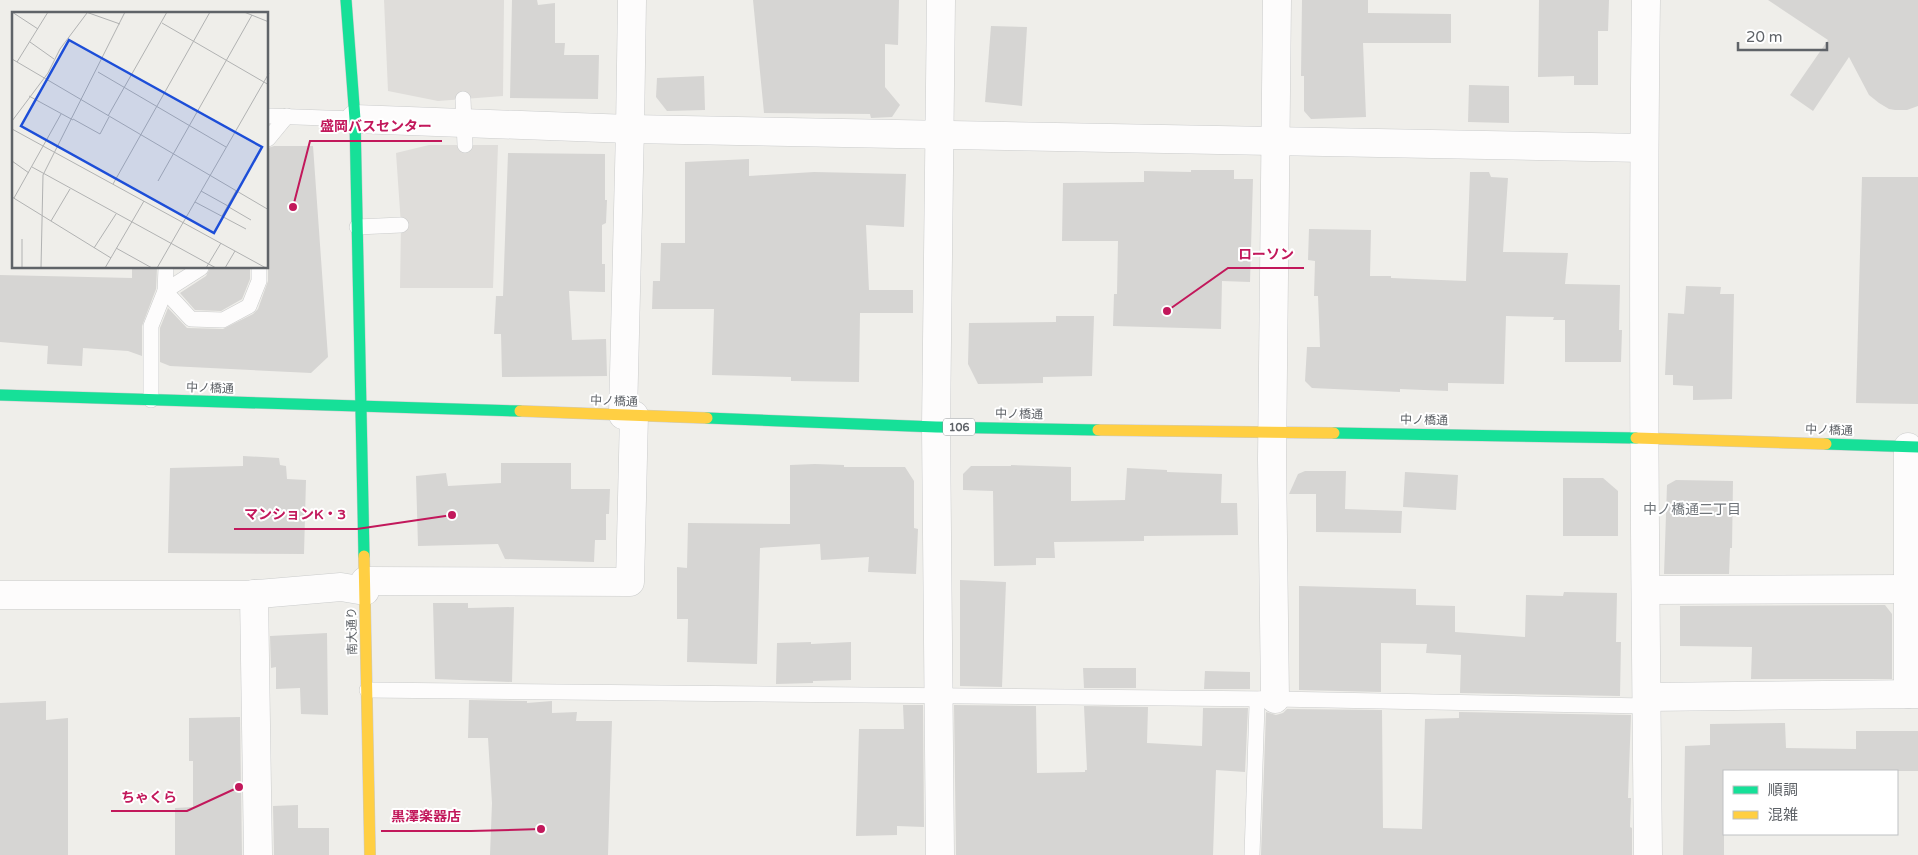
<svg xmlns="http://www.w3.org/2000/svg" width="1918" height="855" font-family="'Varela Round','Noto Sans JP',sans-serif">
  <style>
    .industrial { fill: #dfddda }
    .building { fill: #d6d5d3 }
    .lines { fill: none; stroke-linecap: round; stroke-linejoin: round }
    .lane-casing { stroke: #cbcccc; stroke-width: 16 }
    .street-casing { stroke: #cbcccc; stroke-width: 29 }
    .fast-casing { stroke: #cacacb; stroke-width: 12 }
    .slow-casing { stroke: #cacacb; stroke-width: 12 }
    .lane { stroke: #fdfcfc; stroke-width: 15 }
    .street { stroke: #fdfcfc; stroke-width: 28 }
    .fast { stroke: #16e098; stroke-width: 11 }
    .slow { stroke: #ffcf43; stroke-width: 11 }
    .labels { text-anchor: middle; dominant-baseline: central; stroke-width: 4; stroke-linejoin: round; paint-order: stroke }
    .shield { fill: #fff; stroke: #8f9295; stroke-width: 1 }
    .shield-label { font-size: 11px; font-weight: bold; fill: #5f6368 }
    .street-label { font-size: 12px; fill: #5f6368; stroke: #fff }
    .neighbourhood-label { font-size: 14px; fill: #70757a; stroke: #fff }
    .inset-road { fill: none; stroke: #b1b2b2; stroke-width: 1 }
    .view { fill: #1d4ed8; fill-opacity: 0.15; stroke: #1d4ed8; stroke-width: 2.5 }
    .inset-edge { fill: none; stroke: #5f6368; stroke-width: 2.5 }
    .leader { fill: none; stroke: #c2185b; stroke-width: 2 }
    .callout-dot { fill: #c2185b; stroke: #fff; stroke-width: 2 }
    .callout-label { font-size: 14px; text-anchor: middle; font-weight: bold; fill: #c2185b; stroke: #fff; stroke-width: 4; stroke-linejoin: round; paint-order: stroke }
  </style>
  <rect width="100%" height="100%" fill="#efeeea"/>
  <g class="industrial">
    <polygon points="384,0 504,0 503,96 438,101 388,91"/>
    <polygon points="429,145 498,145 493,288 400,288 401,225 396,153"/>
  </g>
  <g class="building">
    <polygon points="512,0 537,0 538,5 555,3 555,43 565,43 564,55 599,55 598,99 510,98"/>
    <polygon points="753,0 899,0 898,45 885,44 885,87 900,105 892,117 871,118 870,114 764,113"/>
    <polygon points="1302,0 1368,0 1368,13 1451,14 1451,43 1363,43 1366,117 1311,119 1304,111 1304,76 1301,76"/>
    <polygon points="1539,0 1609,0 1608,31 1598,31 1598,85 1574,85 1574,76 1538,77"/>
    <polygon points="1768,0 1918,0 1918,106 1907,110 1895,110 1889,109 1879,103 1869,95 1849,57 1813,111 1790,95 1828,40"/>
    <polygon points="991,26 1027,27 1022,106 985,102"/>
    <polygon points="704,76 705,110 667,111 656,97 657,78"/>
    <polygon points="1469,85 1509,86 1509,123 1468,122"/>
    <polygon points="274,146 313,146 328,357 311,373 170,366 160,362 160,328 168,308 187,328 223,329 253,314 258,309 268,281 268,148"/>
    <polygon points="508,153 605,154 605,200 607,200 606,223 602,225 602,264 605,264 605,292 569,291 572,340 606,339 607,376 502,377 501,334 494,334 496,296 503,296"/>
    <polygon points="749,159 749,176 814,172 906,174 904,227 866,225 869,290 913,290 913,313 860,313 859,382 791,381 791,377 712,375 714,309 652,309 653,281 660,281 661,243 685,243 685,162"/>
    <polygon points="1191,170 1234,170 1234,179 1253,179 1250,282 1222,281 1221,329 1113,326 1114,294 1117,294 1118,241 1062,241 1063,183 1144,182 1144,171 1191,172"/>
    <polygon points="1470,172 1489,172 1491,177 1508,178 1503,252 1568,253 1565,284 1620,285 1619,330 1622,330 1621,362 1565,362 1565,320 1553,320 1554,317 1506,316 1504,384 1448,383 1448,391 1400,389 1400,392 1312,388 1305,381 1307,347 1320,347 1318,296 1314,296 1315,261 1308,260 1309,229 1371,230 1370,276 1391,276 1391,278 1466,281"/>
    <polygon points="1862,177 1918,177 1918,404 1856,403"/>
    <polygon points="132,268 157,268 156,289 142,326 142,356 128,351 83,348 82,366 47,364 48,346 0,342 0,275 132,278"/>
    <polygon points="210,268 250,268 250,279 242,299 221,311 195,310 180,293 206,276"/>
    <polygon points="1686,286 1721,287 1720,294 1734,294 1732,399 1693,400 1693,386 1673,385 1673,375 1665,375 1668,313 1684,314"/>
    <polygon points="1056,316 1094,316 1092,376 1043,377 1043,383 978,384 968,364 969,323 1056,322"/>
    <polygon points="243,456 279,458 280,465 286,466 287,479 306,480 304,554 168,553 170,468 243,466"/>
    <polygon points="501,463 571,463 571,489 610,489 609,514 606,514 606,540 595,540 594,562 505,559 498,544 418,546 416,476 446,473 448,486 501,483"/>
    <polygon points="815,464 844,465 844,467 905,467 914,481 914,528 918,529 916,574 868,572 869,557 821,560 820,544 760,548 757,664 687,662 688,619 677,619 677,567 687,568 688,523 790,524 790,465"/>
    <polygon points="1011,465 1071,467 1071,501 1125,500 1127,468 1167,470 1167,472 1222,474 1221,503 1237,503 1238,535 1144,536 1144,541 1054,542 1055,558 1036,558 1036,565 994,566 993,491 963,490 963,474 971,466 1011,466"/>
    <polygon points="1305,471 1346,471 1345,509 1402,511 1401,533 1316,532 1316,494 1289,494 1298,474"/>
    <polygon points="1405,472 1458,475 1456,510 1403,507"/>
    <polygon points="1563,478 1603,478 1618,491 1618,536 1563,536"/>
    <polygon points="1676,480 1733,481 1732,548 1730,548 1729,574 1664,574 1667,485"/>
    <polygon points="960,580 1006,582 1002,687 960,686"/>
    <polygon points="1299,586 1416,589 1416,605 1455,606 1455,632 1525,637 1526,595 1563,596 1564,592 1617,593 1616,642 1621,642 1620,696 1460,693 1461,655 1426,653 1427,644 1381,643 1381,692 1299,690"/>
    <polygon points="433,603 468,603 468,608 514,607 512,682 435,679"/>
    <polygon points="1885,605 1892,614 1892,679 1751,679 1752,647 1680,646 1680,606"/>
    <polygon points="327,633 328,715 301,714 300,688 276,689 276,667 271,668 270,636"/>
    <polygon points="811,642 811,644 851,642 851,680 813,681 813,683 776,684 777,643"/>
    <polygon points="1083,668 1136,668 1136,688 1084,688"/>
    <polygon points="1205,671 1250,672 1250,689 1204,689"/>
    <polygon points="469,700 527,701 527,703 552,701 552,713 577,712 576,721 612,721 608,855 490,855 492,803 488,738 468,738"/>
    <polygon points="46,701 46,720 68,718 68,855 0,855 0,703"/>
    <polygon points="903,705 923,705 924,827 897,826 897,835 856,836 859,729 904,729"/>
    <polygon points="954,705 1036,706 1037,773 1085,772 1085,770 1087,770 1084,706 1148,707 1147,743 1202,746 1203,708 1248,708 1245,772 1216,770 1213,855 956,855"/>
    <polygon points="1287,709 1382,710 1383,828 1422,829 1425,719 1459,718 1459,712 1631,715 1628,798 1631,798 1630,827 1632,828 1632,855 1261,855 1266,712 1276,715 1283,713"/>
    <polygon points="240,717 242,855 175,855 175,808 193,807 193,761 189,761 189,718"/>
    <polygon points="1785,723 1786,748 1856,749 1856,731 1918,731 1918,771 1724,771 1724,855 1683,855 1685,746 1710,745 1710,724"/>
    <polygon points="298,805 298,828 329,828 329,855 274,855 273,806"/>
  </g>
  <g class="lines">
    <defs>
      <g id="lane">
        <polyline points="463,99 465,145"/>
        <polyline points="268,116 355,119"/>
        <polyline points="268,139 287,116"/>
        <polyline points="357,227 401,225"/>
        <polyline points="201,268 165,291 191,319 223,320 249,306 259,281 259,268"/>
        <polyline points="151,400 151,326 165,291 166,268"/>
        <polyline points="367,690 1275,699 1647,706"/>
        <polyline points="1252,855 1257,705 1260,699"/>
      </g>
      <g id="street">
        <path d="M1646,0C1642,285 1645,570 1648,855"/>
        <polyline points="355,119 630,129 1644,148"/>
        <polyline points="623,415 630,129 632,0"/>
        <polyline points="1908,447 1908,694"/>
        <polyline points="365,581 630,582 634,415"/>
        <polyline points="1646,590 1908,589"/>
        <polyline points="254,594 258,855"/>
        <polyline points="0,595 246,595 341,587 365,591"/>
        <polyline points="1647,697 1918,694"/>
        <polyline points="1275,699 1272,459 1277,0"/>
        <polyline points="940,855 936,427 941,0"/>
      </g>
      <g id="fast">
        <polyline points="346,0 355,119 364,556"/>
        <polyline points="0,395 520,411"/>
        <polyline points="707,418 936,427 1098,430"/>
        <polyline points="1334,433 1636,438"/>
        <polyline points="1826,444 1918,447"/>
      </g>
      <g id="slow">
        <polyline points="520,411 707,418"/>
        <polyline points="1098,430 1334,433"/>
        <polyline points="1636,438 1826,444"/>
        <polyline points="364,556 370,855"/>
      </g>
    </defs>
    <use href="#lane" class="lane-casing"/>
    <use href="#street" class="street-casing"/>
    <use href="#fast" class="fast-casing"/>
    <use href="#slow" class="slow-casing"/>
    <use href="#lane" class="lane"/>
    <use href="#street" class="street"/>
    <use href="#fast" class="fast"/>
    <use href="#slow" class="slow"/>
  </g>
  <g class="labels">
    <rect class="shield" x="943" y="418.5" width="32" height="17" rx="4"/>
    <g class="shield-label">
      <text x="959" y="427">106</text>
    </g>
    <g class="street-label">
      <text transform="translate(210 388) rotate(2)">中ノ橋通</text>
      <text transform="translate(614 401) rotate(2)">中ノ橋通</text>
      <text transform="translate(1019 414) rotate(1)">中ノ橋通</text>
      <text transform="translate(1424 420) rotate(1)">中ノ橋通</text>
      <text transform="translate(1829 430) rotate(2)">中ノ橋通</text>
      <text transform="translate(352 631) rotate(-91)">南大通り</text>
    </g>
    <g class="neighbourhood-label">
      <text x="1692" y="509">中ノ橋通二丁目</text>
    </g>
  </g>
  <g transform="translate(12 12)">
    <rect width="256" height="256" fill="#efeeea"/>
    <path class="inset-road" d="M0,0L26,17M74,0L108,12M232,0L257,10M150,11L257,73M18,30L42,47M0,47L257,198M5,50L36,0M86,60L214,135M17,84L61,108M96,104L155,0M61,107L88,122L97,105M0,109L36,61L48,37L75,1M0,117L254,256M0,149L17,161M20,155L204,256M146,169L240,3M101,172L198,0M189,179L216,194M0,185L99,246M2,186L49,102M183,190L234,217M215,194L239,208M210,204L224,179M39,209L58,177M10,227V256M82,236L104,202M104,236L140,256M29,256L31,163L113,0M93,256L132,189M145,256L257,61M194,256L209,231M213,256L223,239"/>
    <path class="view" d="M57,28L250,135L202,221L9,114Z"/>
    <rect width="256" height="256" class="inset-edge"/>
  </g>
  <path class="leader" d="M293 207L310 141H442M1167 311L1228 268H1304M452 515L357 529H234M239 787L187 811H111M541 829L471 831H381"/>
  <g class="callout-dot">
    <circle cx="293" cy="207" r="5"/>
    <circle cx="1167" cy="311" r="5"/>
    <circle cx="452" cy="515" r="5"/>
    <circle cx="239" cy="787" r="5"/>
    <circle cx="541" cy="829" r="5"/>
  </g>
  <g class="callout-label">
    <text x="376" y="131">盛岡バスセンター</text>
    <text x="1266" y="259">ローソン</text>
    <text x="295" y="519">マンションK・3</text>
    <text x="149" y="802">ちゃくら</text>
    <text x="426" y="821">黒澤楽器店</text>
  </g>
  <rect x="1723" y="770" width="175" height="65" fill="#ffffff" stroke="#bfc1c3"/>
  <rect x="1733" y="786" width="25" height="8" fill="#16e098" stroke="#bfc1c3"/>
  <text x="1768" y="795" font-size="15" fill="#5f6368">順調</text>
  <rect x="1733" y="811" width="25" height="8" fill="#ffcf43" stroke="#bfc1c3"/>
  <text x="1768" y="820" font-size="15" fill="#5f6368">混雑</text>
  <path d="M1738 42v8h89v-8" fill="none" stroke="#5f6368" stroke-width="2.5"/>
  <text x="1746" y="42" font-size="15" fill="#5f6368" stroke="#ffffff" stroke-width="4" paint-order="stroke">20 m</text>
</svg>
